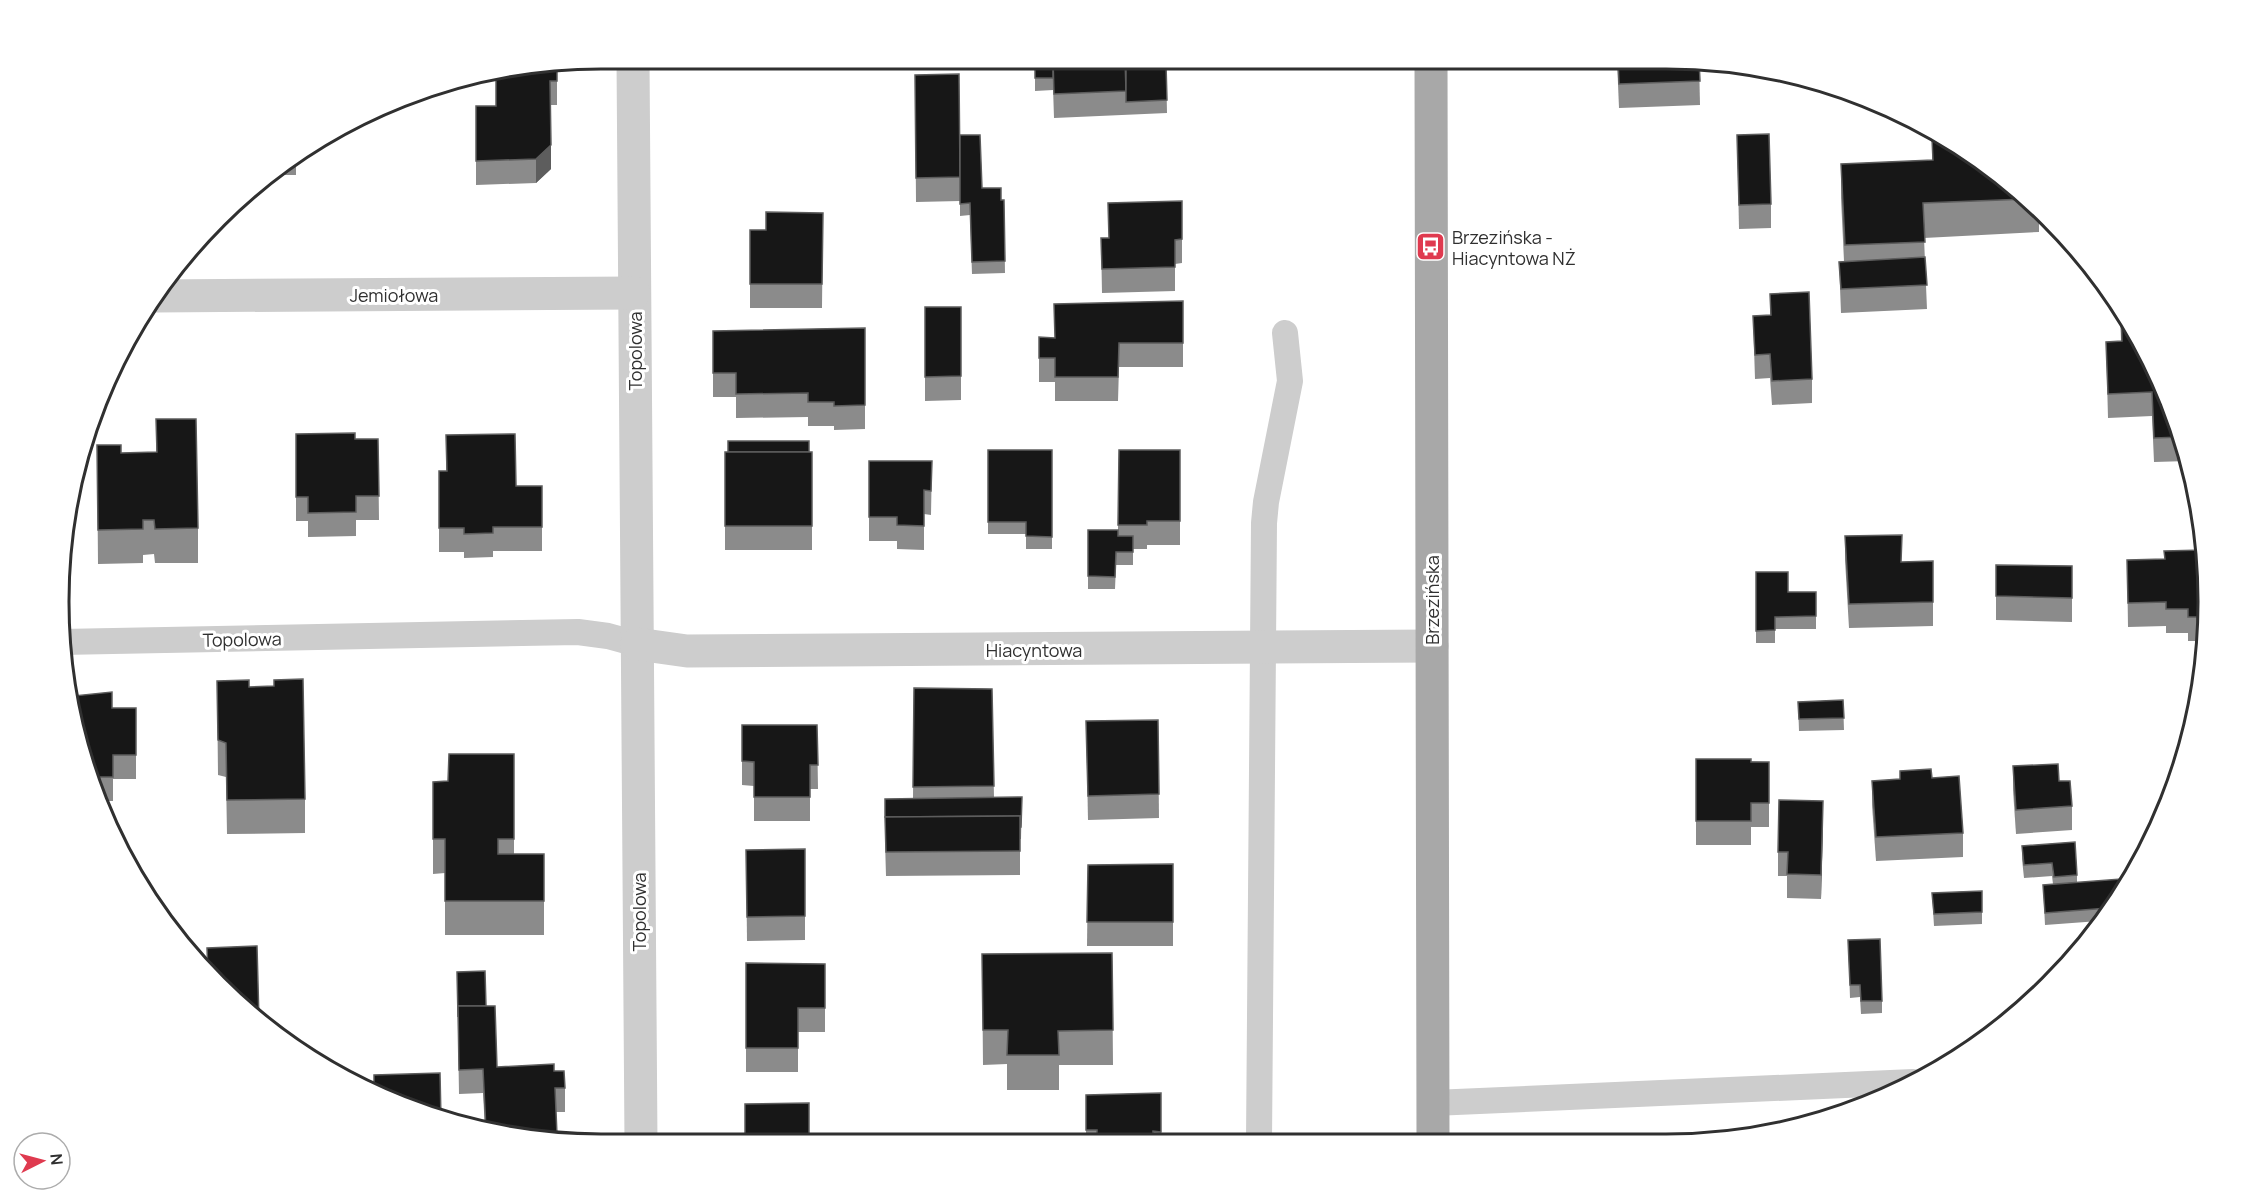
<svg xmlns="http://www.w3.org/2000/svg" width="2267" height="1203" font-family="Manrope,sans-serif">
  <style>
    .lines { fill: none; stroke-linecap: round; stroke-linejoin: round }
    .lane { stroke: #cdcdcd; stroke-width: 26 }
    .street { stroke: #cdcdcd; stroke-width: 33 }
    .primary { stroke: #a8a8a8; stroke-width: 33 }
    .wall { fill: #8b8b8b }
    .shaded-wall { fill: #5d5d5d }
    .building { fill: #171717; stroke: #5d5d5d; stroke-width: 1.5 }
    .labels { text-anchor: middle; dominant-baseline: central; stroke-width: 6; stroke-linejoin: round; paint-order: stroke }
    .poi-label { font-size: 18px; fill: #303030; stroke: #fff; text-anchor: start }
    .street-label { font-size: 18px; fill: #303030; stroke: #fff }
    .rim { fill: none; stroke: #303030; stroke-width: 3 }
  </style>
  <rect width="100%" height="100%" fill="#fff"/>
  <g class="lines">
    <g class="lane">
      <polyline points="61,642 578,632 608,636 637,644"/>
      <polyline points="1433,1103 1913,1082"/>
      <polyline points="1259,1141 1264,523 1266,502 1290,381 1285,333"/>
    </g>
    <g class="street">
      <polyline points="633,59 641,1143"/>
      <polyline points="154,296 634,293"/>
      <polyline points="637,644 687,651 1432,646"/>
    </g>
    <polyline class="primary" points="1431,59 1433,1141"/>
  </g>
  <g class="wall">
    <polygon points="1035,59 1126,66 1166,64 1167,113 1054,118 1053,87 1053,90 1035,91"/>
    <polygon points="1617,60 1699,60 1700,105 1619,108"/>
    <polygon points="557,66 557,105 550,105 551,169 536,183 476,185 476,106 496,106"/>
    <polygon points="915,75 960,136 982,188 1001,200 1004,200 1005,273 972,274 970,215 960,216 960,201 916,202"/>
    <polygon points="1737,135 1771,204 1771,228 1739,229"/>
    <polygon points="1932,139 1996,171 2039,211 2039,232 1924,238 1927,309 1841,313 1839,262 1844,261 1841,198 1841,164 1932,160"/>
    <polygon points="296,158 296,175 273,175 273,182 260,182 271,171"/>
    <polygon points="1182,201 1182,263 1175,264 1175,291 1102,293 1101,238 1109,238 1108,203"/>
    <polygon points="823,213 822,308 750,308 750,230 766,230"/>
    <polygon points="1770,294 1812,379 1812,403 1772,405 1770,378 1755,379 1753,316 1770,315"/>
    <polygon points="1183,301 1183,367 1119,367 1118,401 1055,401 1055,382 1039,382 1039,337 1055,338"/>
    <polygon points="925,307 961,307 961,400 925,401"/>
    <polygon points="2120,309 2180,427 2188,461 2154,462 2152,416 2108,418 2106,342 2121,341"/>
    <polygon points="865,328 865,429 834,430 834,426 808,426 808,417 736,418 736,397 713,397 713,331"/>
    <polygon points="156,419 198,528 198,563 155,563 154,554 143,555 143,563 98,564 97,445 121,453 156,452"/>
    <polygon points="296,434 355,439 378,439 379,520 356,520 356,536 308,537 308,521 296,521"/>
    <polygon points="446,435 516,486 542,486 542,551 493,551 493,557 464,558 464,552 439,552 439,471 446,471"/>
    <polygon points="988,450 1052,450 1052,549 1026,549 1026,534 988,534"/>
    <polygon points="1119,450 1180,450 1180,545 1147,545 1147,549 1133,549 1133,565 1116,565 1115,589 1088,589 1088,530 1118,530"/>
    <rect x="725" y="452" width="87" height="98"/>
    <polygon points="869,461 932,461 931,515 924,514 924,550 897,549 897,541 869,541"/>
    <polygon points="1845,536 1902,562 1933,561 1933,626 1849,628 1845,560"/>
    <polygon points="2204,550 2207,641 2188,641 2188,633 2166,633 2166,626 2128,627 2127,560 2164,559 2164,551"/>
    <polygon points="1996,565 2072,566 2072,622 1996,620"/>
    <polygon points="1756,572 1788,592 1816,592 1816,629 1775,629 1775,643 1756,643"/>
    <polygon points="274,680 305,799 305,833 227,834 226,777 218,775 217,681 249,687 274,686"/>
    <polygon points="914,688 992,689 994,798 1022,797 1021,839 1020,839 1020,875 886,876 885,841 885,799 913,799"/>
    <polygon points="73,692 75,696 112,708 136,708 136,779 113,779 113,801 98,801"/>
    <polygon points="1843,700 1844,730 1799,731 1798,702"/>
    <polygon points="1158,720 1159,818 1088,820 1086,721"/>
    <polygon points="742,725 817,725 818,789 810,789 810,821 754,821 754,786 742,785"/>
    <polygon points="514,754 514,854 544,854 544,935 445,935 445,873 433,874 433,782 448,781"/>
    <polygon points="1696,759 1769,762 1769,827 1751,827 1751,845 1696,845"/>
    <polygon points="2013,766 2059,781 2072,806 2072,830 2016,834 2013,790"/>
    <polygon points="1932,778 1963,833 1963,857 1876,861 1872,805 1872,781"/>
    <polygon points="1823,825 1821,899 1787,898 1787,876 1778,876 1778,852"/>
    <polygon points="2022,846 2077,875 2077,882 2122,887 2099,921 2045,925 2043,885 2053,884 2052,876 2024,878 2022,859"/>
    <polygon points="805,849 805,940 747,941 746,850"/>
    <polygon points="1173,864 1173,946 1087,946 1088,865"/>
    <polygon points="1982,891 1982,924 1934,926 1932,893"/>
    <polygon points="1848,940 1882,1001 1882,1013 1861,1014 1860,997 1850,998"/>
    <polygon points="1112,953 1113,1065 1059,1065 1059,1090 1007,1090 1007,1064 983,1065 982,954"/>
    <polygon points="746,963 825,964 825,1032 798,1032 798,1072 746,1072"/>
    <polygon points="457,972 486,1006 497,1067 554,1071 565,1088 565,1112 556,1112 557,1142 485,1130 483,1093 459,1094"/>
    <polygon points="1161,1093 1161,1142 1086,1142 1086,1095"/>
  </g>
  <g class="shaded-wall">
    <polygon points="551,145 551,169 536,183 536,159"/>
    <polygon points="1823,801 1823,825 1821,899 1821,875"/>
  </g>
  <g class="building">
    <rect x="1035" y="59" width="18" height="19"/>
    <polygon points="1053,59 1125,59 1126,91 1054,94"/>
    <polygon points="1618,60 1699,60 1700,81 1619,84"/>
    <polygon points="1166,64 1167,100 1126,102 1126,66"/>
    <polygon points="557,66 557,81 550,81 551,145 536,159 476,161 476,106 496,106 496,76"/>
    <polygon points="959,74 960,177 916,178 915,75"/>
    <polygon points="1769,134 1771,204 1739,205 1737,135"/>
    <polygon points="960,135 980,135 982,188 1001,188 1001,200 1004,200 1005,261 972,262 970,203 960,204"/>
    <polygon points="1932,139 1945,139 1996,171 2026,199 1923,203 1925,242 1845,245 1841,164 1933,160"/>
    <polygon points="1182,201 1182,239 1175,240 1175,267 1102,269 1101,238 1109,238 1108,203"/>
    <polygon points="766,212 823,213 822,284 750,284 750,230 766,230"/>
    <polygon points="1925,257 1927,285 1841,289 1839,262"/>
    <polygon points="1809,292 1812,379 1772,381 1770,354 1755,355 1753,316 1771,315 1770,294"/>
    <polygon points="1183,301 1183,343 1119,343 1118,377 1055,377 1055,358 1039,358 1039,337 1055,338 1054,304"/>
    <polygon points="925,307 961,307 961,376 925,377"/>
    <polygon points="2121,309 2136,330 2180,427 2182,437 2154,438 2152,392 2108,394 2106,342 2122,341"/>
    <polygon points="865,328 865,405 834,406 834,402 808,402 808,393 736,394 736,373 713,373 713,331"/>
    <polygon points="156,419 196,419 198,528 155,529 154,520 143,520 143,529 98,530 97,445 121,445 121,453 157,452"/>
    <polygon points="355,433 355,439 378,439 379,496 356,496 356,512 308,513 308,497 296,497 296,434"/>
    <polygon points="515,434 516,486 542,486 542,527 493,527 493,533 464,534 464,528 439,528 439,471 447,471 446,435"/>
    <rect x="728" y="441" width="81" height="11"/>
    <polygon points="988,450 1052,450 1052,537 1026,536 1026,522 988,522"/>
    <polygon points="1119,450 1180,450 1180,521 1147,521 1147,525 1118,525"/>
    <rect x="725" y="452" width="87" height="74"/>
    <polygon points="869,461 932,461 931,491 924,490 924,526 897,525 897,517 869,517"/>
    <polygon points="1088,530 1118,530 1118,536 1133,536 1133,552 1116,552 1115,577 1088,576"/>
    <polygon points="1902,535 1901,562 1933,561 1933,602 1849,604 1845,536"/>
    <polygon points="2204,550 2207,617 2188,617 2188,609 2166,609 2166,602 2128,603 2127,560 2165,559 2164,551"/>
    <polygon points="1996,565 2072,566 2072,598 1996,596"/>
    <polygon points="1756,572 1788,572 1788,592 1816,592 1816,616 1775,617 1775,630 1756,631"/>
    <polygon points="303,679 305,799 227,800 226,743 218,740 217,681 249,680 249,687 274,686 274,680"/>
    <polygon points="914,688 992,689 994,786 913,787"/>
    <polygon points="73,692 75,692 74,696 112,692 112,708 136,708 136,755 113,755 113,777 92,777"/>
    <polygon points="1843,700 1844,718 1799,719 1798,702"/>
    <polygon points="1158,720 1159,794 1088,796 1086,721"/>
    <polygon points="742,725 817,725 818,765 810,765 810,797 754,797 754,762 742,761"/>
    <polygon points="449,754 514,754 514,839 498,839 498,854 544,854 544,901 445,901 445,839 433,839 433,782 448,781"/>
    <polygon points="1696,759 1751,759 1751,762 1769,762 1769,803 1751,803 1751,821 1696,821"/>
    <polygon points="2058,764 2059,781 2070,781 2072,806 2016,810 2013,766"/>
    <polygon points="1931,769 1932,778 1959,776 1963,833 1876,837 1872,781 1900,779 1900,771"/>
    <polygon points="1022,797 1021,827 1020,827 1020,816 885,817 885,799"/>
    <polygon points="1779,800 1823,801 1821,875 1787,874 1788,852 1778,852"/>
    <polygon points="1020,816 1020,851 886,852 885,817"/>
    <polygon points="2075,842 2077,875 2054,877 2052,863 2024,865 2022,846"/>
    <polygon points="805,849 805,916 747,917 746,850"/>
    <polygon points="1173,864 1173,922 1087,922 1088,865"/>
    <polygon points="2121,879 2122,887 2108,908 2045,913 2043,885"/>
    <polygon points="1982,891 1982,912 1934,914 1932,893"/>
    <polygon points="1880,939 1882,1001 1861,1001 1860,985 1850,985 1848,940"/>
    <polygon points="257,946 259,1021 208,973 207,948"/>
    <polygon points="1112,953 1113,1030 1058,1031 1059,1055 1007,1055 1008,1030 983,1030 982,954"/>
    <polygon points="746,963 825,964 825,1008 798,1008 798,1048 746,1048"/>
    <polygon points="485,971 486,1006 458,1006 458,1017 457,972"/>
    <polygon points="458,1006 495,1006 497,1067 554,1064 554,1071 564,1071 565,1088 555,1088 557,1135 525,1137 486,1130 483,1069 459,1070"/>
    <polygon points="440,1073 441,1119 374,1093 374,1075"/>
    <polygon points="1161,1093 1161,1132 1153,1131 1152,1142 1097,1142 1097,1130 1086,1130 1086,1095"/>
    <polygon points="809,1103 809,1143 745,1143 745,1104"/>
  </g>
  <defs>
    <symbol id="bus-square" viewBox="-11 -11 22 22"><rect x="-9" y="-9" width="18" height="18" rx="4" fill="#df3a4f" stroke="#fff"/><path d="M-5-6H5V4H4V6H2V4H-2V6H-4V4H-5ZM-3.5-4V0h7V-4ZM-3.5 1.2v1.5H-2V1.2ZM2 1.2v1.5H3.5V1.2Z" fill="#fff"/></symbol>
  </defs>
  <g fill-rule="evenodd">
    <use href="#bus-square" x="1414" y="230" width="33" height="33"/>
  </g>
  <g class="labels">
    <g class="poi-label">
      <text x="1452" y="237">Brzezińska -<tspan x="1452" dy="21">Hiacyntowa NŻ</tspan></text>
    </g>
    <g class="street-label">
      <text x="394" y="295">Jemiołowa</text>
      <text transform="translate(635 351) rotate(-90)">Topolowa</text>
      <text transform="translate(1432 600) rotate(-90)">Brzezińska</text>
      <text transform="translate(242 639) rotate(-1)">Topolowa</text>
      <text x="1034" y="650">Hiacyntowa</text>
      <text transform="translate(639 912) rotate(-90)">Topolowa</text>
    </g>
  </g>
  <path d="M0 0H2267V1203H0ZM601 69H1666A532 532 0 0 1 2198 601V602A532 532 0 0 1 1666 1134H601A532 532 0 0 1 69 602V601A532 532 0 0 1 601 69Z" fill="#fff" fill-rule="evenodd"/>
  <path class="rim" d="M601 69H1666A532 532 0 0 1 2198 601V602A532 532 0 0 1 1666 1134H601A532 532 0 0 1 69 602V601A532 532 0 0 1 601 69Z"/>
  <g transform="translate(42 1161) rotate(84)"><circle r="28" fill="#ffffff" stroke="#acacac" stroke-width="1.5"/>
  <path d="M0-4.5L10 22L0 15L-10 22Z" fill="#df3a4f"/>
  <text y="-9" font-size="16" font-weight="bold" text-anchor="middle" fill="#303030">N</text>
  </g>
</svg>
